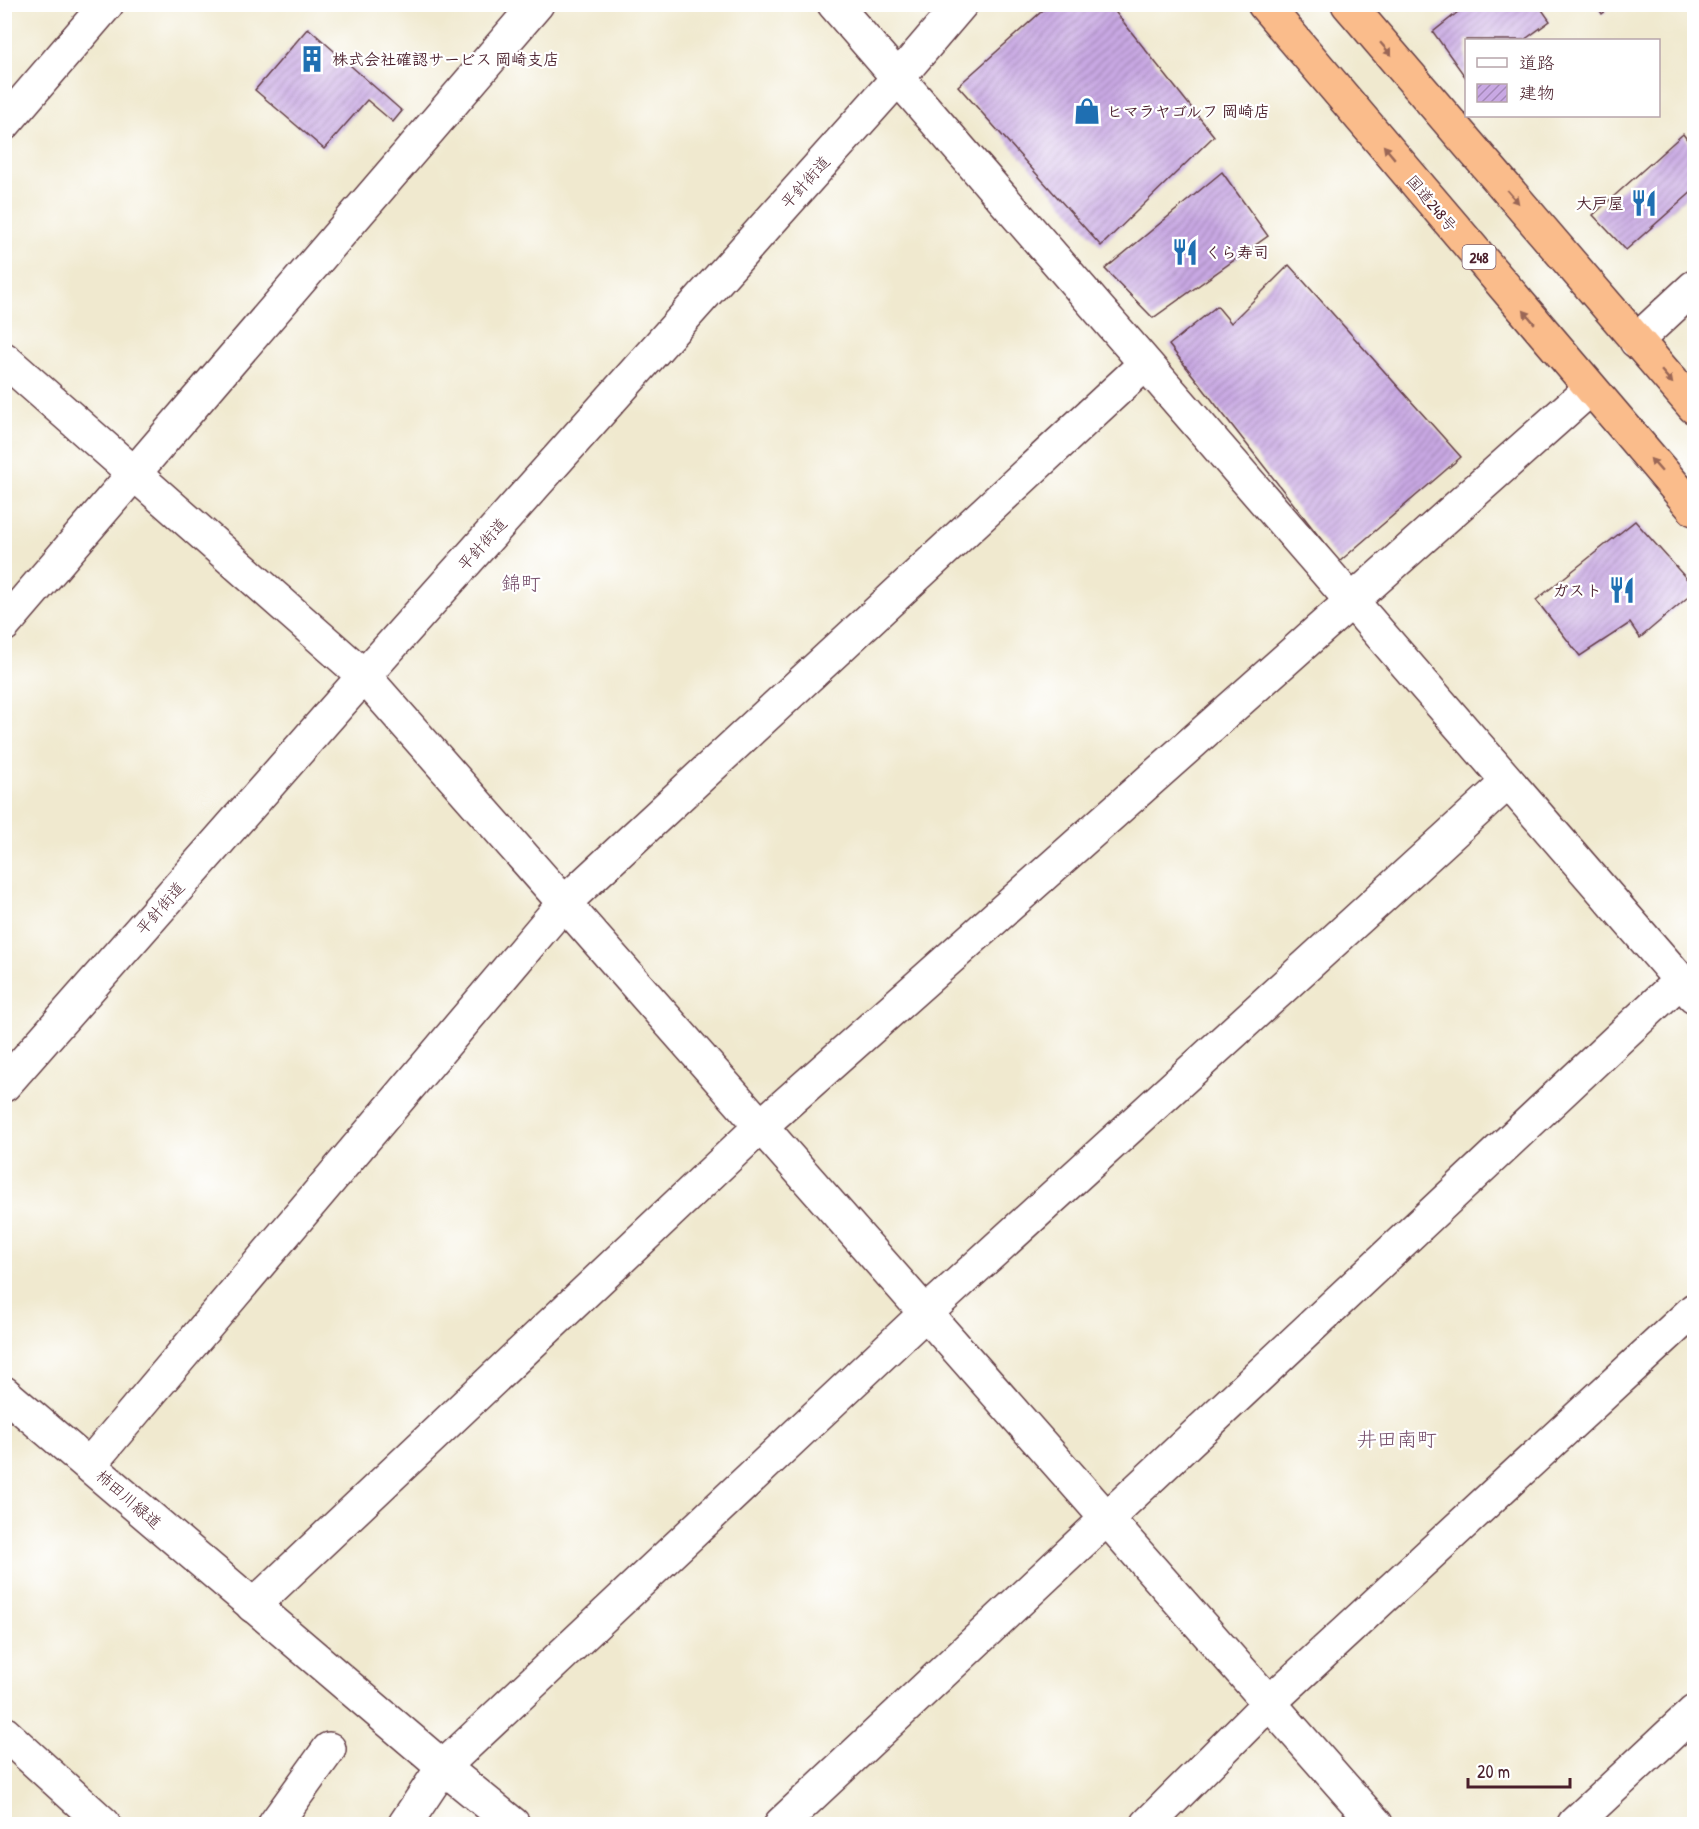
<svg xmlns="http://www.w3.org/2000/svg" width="1699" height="1829" font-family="'Patrick Hand','Klee One',sans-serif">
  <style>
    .building { fill: url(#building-hatch) }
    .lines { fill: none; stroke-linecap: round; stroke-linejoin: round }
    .minor-casing { stroke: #633d44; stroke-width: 36 }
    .highway-casing { stroke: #633d44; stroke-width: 36 }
    .minor { stroke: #fff; stroke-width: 33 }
    .highway { stroke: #fabc8b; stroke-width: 33 }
    .oneway { fill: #996656 }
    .labels { text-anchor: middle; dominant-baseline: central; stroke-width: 4.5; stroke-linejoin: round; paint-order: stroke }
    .shield { fill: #fff; stroke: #80626b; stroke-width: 1.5 }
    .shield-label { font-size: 15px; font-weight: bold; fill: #4a1f2b }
    .poi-label { font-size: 16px; font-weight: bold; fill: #4a1f2b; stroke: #fff; text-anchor: start }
    .street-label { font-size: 16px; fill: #4a1f2b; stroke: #fff }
    .quarter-label { font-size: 20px; fill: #764f6b; stroke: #fff }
  </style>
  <defs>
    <pattern id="building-hatch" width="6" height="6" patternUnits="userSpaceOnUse" patternTransform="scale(1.5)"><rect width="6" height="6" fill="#c8a8e3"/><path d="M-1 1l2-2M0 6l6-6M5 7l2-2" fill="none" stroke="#a488b8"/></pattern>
  </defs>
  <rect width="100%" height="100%" fill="#fff"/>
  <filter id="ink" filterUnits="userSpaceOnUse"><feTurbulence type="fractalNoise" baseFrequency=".0167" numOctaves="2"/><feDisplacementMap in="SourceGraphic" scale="12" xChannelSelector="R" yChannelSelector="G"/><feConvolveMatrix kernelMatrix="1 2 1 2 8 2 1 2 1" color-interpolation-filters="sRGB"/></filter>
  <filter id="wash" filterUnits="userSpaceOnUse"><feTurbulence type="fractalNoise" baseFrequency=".008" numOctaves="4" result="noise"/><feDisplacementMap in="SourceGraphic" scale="24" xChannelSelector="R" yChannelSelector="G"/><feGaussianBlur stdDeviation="1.35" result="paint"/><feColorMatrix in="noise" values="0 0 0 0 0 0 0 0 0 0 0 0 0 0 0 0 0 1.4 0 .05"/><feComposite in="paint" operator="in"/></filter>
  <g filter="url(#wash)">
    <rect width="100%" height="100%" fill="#f0e9cf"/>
    <g id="blocks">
      <g class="building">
        <polygon points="1050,4 1109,4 1214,136 1101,246 958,86"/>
        <polygon points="1468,4 1538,4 1550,21 1524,40 1466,40 1466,78 1433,32"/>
        <polygon points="1596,4 1615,4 1602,14"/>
        <polygon points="308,28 402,111 393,122 367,100 324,149 255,90"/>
        <polygon points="1683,134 1694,149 1694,190 1626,250 1593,215"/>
        <polygon points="1222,172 1268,236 1153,318 1105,269"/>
        <polygon points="1289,265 1461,457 1339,562 1169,345 1217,306 1231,323"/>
        <polygon points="1635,521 1694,587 1694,592 1640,638 1630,623 1580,656 1536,600"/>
      </g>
    </g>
  </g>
  <g filter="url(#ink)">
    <use href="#blocks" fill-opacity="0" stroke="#633d44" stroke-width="1.5"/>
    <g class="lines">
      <defs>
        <g id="minor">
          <polyline points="834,4 1694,996"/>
          <polyline points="4,124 107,4"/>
          <polyline points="1636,341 1694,287"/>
          <polyline points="4,359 364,676 1376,1824"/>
          <polyline points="4,625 537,4"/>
          <polyline points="4,1085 364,676 897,79 961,4"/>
          <polyline points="4,1393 443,1767 513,1824"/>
          <polyline points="89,1465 564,903 1145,364"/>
          <polyline points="253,1606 761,1126 1590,389"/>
          <polyline points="4,1733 104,1824"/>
          <polyline points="275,1824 329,1749"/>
          <polyline points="405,1824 443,1767 926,1313 1508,782"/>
          <polyline points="781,1824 1681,980"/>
          <polyline points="1148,1824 1269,1703 1694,1310"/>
          <polyline points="1574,1824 1694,1712"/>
        </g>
        <g id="highway">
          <polyline points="1264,4 1694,509"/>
          <polyline points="1348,4 1694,407"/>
        </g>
      </defs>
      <use href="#minor" class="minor-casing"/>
      <use href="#highway" class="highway-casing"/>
      <use href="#minor" class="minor"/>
      <use href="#highway" class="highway"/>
    </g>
    <defs><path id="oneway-solid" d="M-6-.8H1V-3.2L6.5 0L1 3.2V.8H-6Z" transform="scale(1.5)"/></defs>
    <g class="oneway">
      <use href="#oneway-solid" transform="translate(1386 49) rotate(49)"/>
      <use href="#oneway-solid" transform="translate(1389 152) rotate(-130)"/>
      <use href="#oneway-solid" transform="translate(1513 197) rotate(49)"/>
      <use href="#oneway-solid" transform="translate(1529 317) rotate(-130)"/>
      <use href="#oneway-solid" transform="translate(1667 377) rotate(49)"/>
      <use href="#oneway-solid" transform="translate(1656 465) rotate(-131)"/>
    </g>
  </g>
  <defs>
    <symbol id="building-bare" viewBox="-9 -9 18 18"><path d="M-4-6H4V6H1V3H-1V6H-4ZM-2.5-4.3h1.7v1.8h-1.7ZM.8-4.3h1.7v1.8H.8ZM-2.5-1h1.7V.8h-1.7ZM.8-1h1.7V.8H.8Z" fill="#1f6fb2" stroke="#fff" stroke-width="2.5" paint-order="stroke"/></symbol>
    <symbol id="shop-bare" viewBox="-9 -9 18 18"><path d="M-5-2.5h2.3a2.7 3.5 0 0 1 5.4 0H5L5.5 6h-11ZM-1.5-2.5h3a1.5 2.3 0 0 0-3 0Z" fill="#1f6fb2" stroke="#fff" stroke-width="2.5" paint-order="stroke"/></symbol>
    <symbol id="restaurant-bare" viewBox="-9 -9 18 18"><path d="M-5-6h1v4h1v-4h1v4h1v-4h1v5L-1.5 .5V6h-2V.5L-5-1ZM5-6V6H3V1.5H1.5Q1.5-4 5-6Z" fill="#1f6fb2" stroke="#fff" stroke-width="2.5" paint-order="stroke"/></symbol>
  </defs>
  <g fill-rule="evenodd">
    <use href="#building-bare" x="293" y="40" width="38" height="38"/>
    <use href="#shop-bare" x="1068" y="92" width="38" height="38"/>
    <use href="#restaurant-bare" x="1625" y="184" width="38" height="38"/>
    <use href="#restaurant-bare" x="1166" y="233" width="38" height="38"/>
    <use href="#restaurant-bare" x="1603" y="571" width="38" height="38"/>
  </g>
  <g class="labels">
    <rect class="shield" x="1462.5" y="245" width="33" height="24" rx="4.5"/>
    <g class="shield-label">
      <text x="1479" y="257">248</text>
    </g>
    <g class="poi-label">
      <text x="332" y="59">株式会社確認サービス 岡崎支店</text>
      <text x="1107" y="111">ヒマラヤゴルフ 岡崎店</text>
      <text x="1624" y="203" text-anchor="end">大戸屋</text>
      <text x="1205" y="252">くら寿司</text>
      <text x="1602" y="590" text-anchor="end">ガスト</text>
    </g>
    <g class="street-label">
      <text transform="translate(805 182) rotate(-48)">平針街道</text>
      <text transform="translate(1432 203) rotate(50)">国道248号</text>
      <text transform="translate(482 544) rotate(-48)">平針街道</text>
      <text transform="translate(160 908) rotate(-49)">平針街道</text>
      <text transform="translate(129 1499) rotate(41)">柿田川緑道</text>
    </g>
    <g class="quarter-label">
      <text x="521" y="582">錦町</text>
      <text x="1397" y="1438">井田南町</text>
    </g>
  </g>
  <rect width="1699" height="1829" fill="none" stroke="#fff" stroke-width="24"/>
  <rect x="1465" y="39" width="195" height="78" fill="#ffffff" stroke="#b7a5aa" stroke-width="1.5"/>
  <rect x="1477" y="58" width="30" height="9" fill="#ffffff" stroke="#b7a5aa" stroke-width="1.5"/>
  <text x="1519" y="69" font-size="18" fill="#4a1f2b">道路</text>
  <rect x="1477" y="84" width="30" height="18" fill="url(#building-hatch)" stroke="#b7a5aa" stroke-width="1.5"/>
  <text x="1519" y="99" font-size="18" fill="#4a1f2b">建物</text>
  <path d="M1468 1778v9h102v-9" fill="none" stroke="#4a1f2b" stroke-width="3"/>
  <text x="1477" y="1778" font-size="18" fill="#4a1f2b" stroke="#ffffff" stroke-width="4.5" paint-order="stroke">20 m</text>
</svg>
